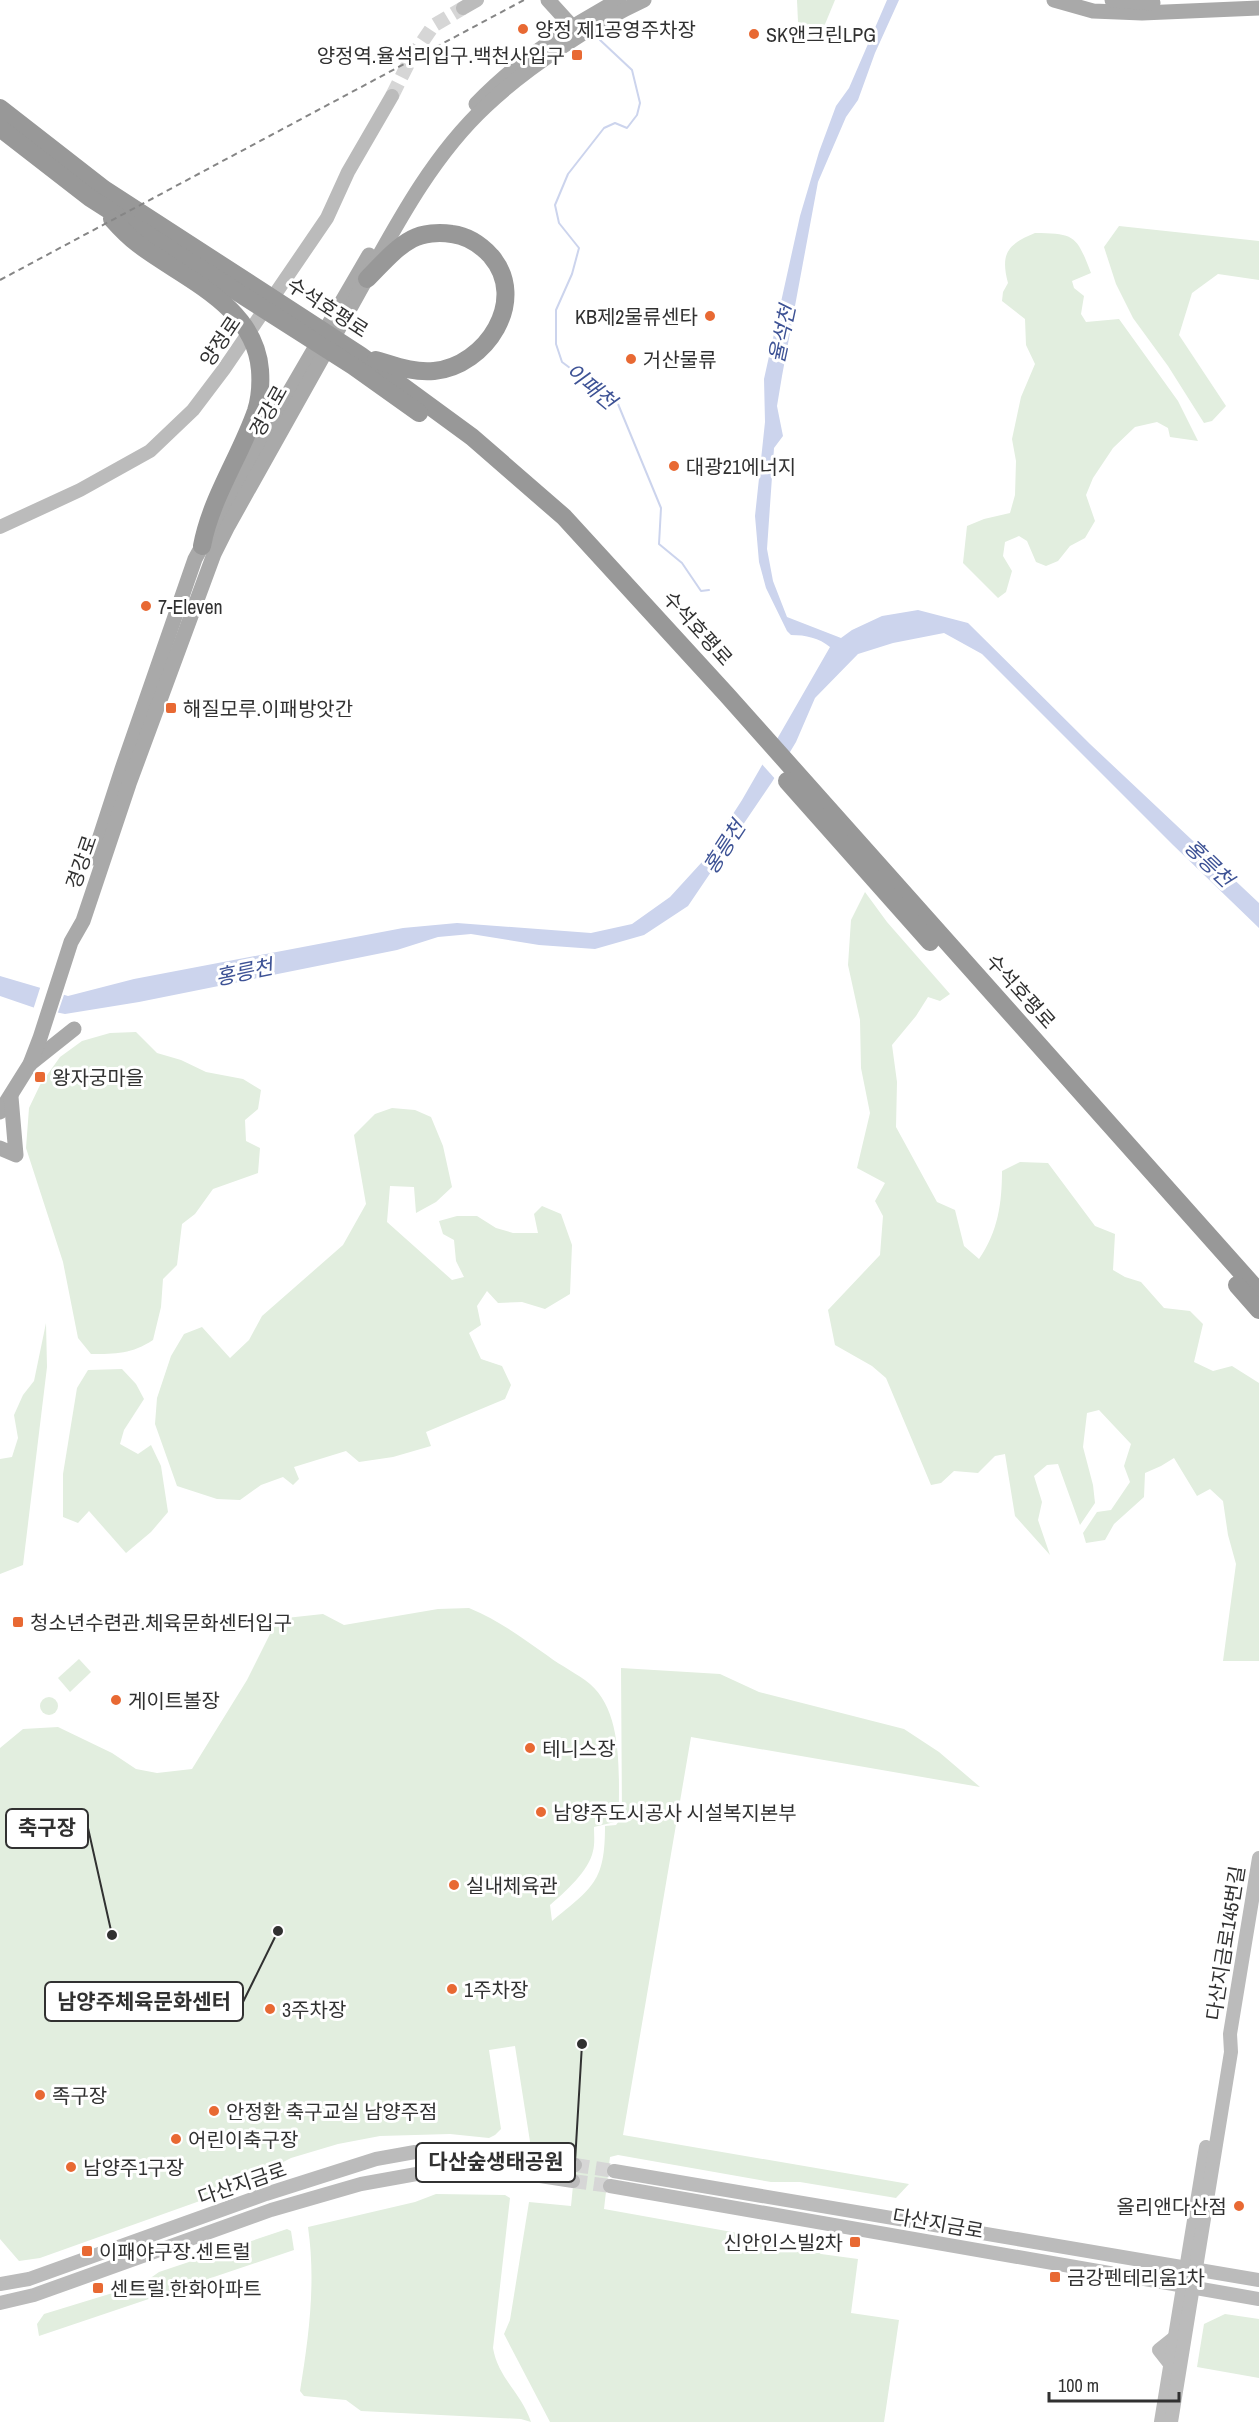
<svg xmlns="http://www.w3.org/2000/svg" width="1259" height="2422" font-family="'Archivo Narrow','Noto Sans KR',sans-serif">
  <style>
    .green { fill: #e2eedf; fill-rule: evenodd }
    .water { fill: #ccd4ed }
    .pier { fill: #fff }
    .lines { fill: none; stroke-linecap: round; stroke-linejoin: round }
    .stream { stroke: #ccd4ed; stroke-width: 2 }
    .secondary-tunnel { stroke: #d6d6d6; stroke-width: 14; stroke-dasharray: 14 7; stroke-linecap: butt }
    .secondary { stroke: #bbb; stroke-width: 14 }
    .primary { stroke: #a9a9a9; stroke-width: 15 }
    .highway { stroke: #989898; stroke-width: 18 }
    .rail { stroke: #868686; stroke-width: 2; stroke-dasharray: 6 4.5; stroke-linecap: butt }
    .poi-dot { fill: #e86933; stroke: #fff; stroke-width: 2 }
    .labels { text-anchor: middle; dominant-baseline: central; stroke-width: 6; stroke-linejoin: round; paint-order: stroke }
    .poi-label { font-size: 20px; fill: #313131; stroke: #fff; text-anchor: start }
    .street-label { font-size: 20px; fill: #313131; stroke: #fff }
    .water-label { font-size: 21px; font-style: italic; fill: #3d5295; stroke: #fff }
    .leader { fill: none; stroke: #313131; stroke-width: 2 }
    .callout-dot { fill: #313131; stroke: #fff; stroke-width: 2 }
    .callout { fill: #fff; stroke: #313131; stroke-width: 2 }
    .callout-label { font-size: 21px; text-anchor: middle; font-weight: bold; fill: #313131 }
  </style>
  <rect width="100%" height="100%" fill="#fff"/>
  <g class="green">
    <polygon points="797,0 835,0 823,29 798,22"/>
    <polygon points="1119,226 1259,241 1259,280 1218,274 1192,293 1179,335 1226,406 1212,421 1204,423 1168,366 1133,318 1116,284 1104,247"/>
    <path d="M1035,233C1076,233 1077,237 1091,273L1072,281L1074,288L1084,296L1081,314L1086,322L1119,319L1178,401L1198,441L1170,437L1168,428L1157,422L1135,427L1113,448L1093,478L1086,495L1095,521L1085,538L1070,546L1058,561L1046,566L1036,562L1027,541L1019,536L1005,542L1003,556L1012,571L1006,592L998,598L963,563L967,526L984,519L1010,513L1015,495L1016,461L1012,439L1021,397L1035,364L1026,345L1025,319L1002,301L1003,292L1008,283C1000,253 1008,244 1035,233Z"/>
    <path d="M865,892L887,922L950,994L940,1001L928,997L916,1016L892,1045L897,1082L896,1127L937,1202L955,1210L964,1246L979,1259C998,1232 1002,1203 1002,1171L1020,1162L1048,1163L1095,1226L1115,1234L1113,1270L1125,1277L1141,1282L1164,1308L1190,1311L1203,1324L1194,1362L1213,1371L1232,1366L1259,1383V1661H1223L1236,1564L1228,1535L1223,1501L1210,1489L1197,1496L1174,1458L1161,1466L1145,1473L1144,1497L1114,1524L1105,1540L1086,1543L1083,1533L1097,1512L1111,1510L1130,1482L1124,1466L1131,1444L1099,1410L1087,1413L1083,1447L1093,1485L1095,1503L1080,1525L1058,1464L1047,1465L1034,1476L1042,1502L1038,1520L1050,1555L1015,1516L1005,1454L995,1456L978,1473L954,1471L941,1483L931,1485L886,1378L872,1366L835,1345L828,1310L880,1255L883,1216L875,1201L885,1183L857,1168L870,1113L861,1068L860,1020L848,965L851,920Z"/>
    <path d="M136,1032L157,1053L181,1060L206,1072L243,1079L261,1090L258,1109L245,1120L246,1141L260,1148L258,1173L213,1189L195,1214L182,1224L177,1265L163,1279L161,1307L153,1340C132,1354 116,1354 91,1354L78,1338L63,1262L26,1148L29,1108L40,1085L60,1057L82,1041L110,1033Z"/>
    <polygon points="392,1108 415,1110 431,1117 443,1146 452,1187 436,1202 416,1213 414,1187 390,1186 387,1222 452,1280 464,1277 456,1261 454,1240 443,1234 439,1221 457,1216 477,1216 496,1228 513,1233 538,1233 534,1214 542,1206 561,1214 572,1245 570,1294 545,1309 522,1302 498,1303 487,1291 477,1306 481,1325 469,1333 481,1359 502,1366 511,1385 505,1399 426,1432 431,1446 393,1457 359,1462 346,1451 294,1467 299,1479 293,1485 283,1477 261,1485 240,1500 217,1499 177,1486 155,1424 157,1398 171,1356 184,1334 202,1327 230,1358 249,1340 262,1316 343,1245 366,1204 354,1135 375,1114"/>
    <polygon points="46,1323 47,1367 23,1565 0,1574 0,1459 12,1457 18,1438 14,1415 23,1395 34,1381"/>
    <polygon points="122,1369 136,1384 144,1399 124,1430 120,1444 138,1454 151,1445 161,1466 168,1512 151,1532 126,1553 89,1511 78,1523 63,1517 63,1474 77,1388 88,1370"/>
    <path d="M469,1608C500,1621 521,1637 548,1656C561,1666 578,1674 590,1684C625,1714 618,1780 619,1821L622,1817L621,1668L720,1674L759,1692L904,1729L939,1752L980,1787L691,1737L623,2135L909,2184L896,2198L800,2182H771L618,2155L610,2157L604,2209L805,2245L821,2254L858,2259L851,2313L899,2320L884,2422H550L504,2334L510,2320L529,2202L571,2206L576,2155L551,2153L531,2148L515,2046L489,2050L501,2129L495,2135L489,2138L450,2134L380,2136L338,2144L291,2158L225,2192L40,2258L19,2261L0,2239V1748L23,1729L58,1727L112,1753L136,1769L157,1773L192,1769L247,1680L273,1628L286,1618L323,1614L344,1625L438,1609ZM619,1821L616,1825L605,1826C605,1882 593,1887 552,1921L550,1905C565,1892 589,1871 593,1851C595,1844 594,1834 594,1827Z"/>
    <polygon points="79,1659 91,1672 70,1692 58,1678"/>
    <circle cx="49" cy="1706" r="9"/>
    <path d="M436,2194L505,2195L510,2198L493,2348C498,2378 522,2394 531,2422L521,2419L361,2411L346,2400L304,2396L300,2391C309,2336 316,2282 308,2227L415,2202Z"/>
    <polygon points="287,2229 291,2231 294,2250 39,2336 37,2324 44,2314 142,2284 159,2272"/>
    <polygon points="1225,2314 1259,2319 1259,2378 1197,2367 1204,2324"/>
  </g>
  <path class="water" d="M887,0H899L875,53L858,100L846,117L818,182L782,376L777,406L783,436L774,448L767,549L773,581L787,617L841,638L852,630L882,616L918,610L968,623L1090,744L1259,903V928L1173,845L982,654L944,633L893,643L858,654L815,698L796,742L772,782L688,906L644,935L595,949L539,945L471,934L438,937L397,950L139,1002L65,1014L35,1008L0,996V976L68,996L134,979L403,928L457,923L591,933L632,924L670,897L702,862L742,800L830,647C819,638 806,635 791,635L787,631L766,588L759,562L755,516L765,422L764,379L800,216L819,152L836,106L849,88Z"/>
  <g class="pier">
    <polygon points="774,736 791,755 777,781 760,762"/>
    <polygon points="41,985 65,992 57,1015 33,1010"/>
  </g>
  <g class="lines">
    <polyline class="stream" points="600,40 632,70 640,103 637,115 627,128 615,123 604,128 568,174 555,205 559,223 579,248 572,274 556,310 556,344 562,362 618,404 661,508 659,544 682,563 701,591 709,590"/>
    <g class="secondary-tunnel">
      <polyline points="392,96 410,60 433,26 463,8"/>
      <polyline points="575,2165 614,2171"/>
      <polyline points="573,2181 610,2186"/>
    </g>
    <g class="secondary">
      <polyline points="463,8 477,0"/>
      <polyline points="0,527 80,490 150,451 193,410 224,369 327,218 348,172 392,96"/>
      <polyline points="614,2171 1259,2280"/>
      <polyline points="610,2186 1259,2299"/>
      <polyline points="0,2284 29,2279 266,2194 376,2159 415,2152 452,2151 575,2165"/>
      <polyline points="0,2303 34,2295 271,2210 361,2184 450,2168 487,2168 573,2181"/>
      <polyline points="1170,2364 1159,2350 1174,2338"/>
      <polyline points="1161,2422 1206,2147"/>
      <polyline points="1171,2422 1231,2052 1230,2034 1259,1858"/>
    </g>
    <g class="primary">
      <polyline points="548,0 578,33"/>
      <polyline points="1054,0 1093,11 1142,13 1259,8"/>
      <polyline points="1112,0 1153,3"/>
      <path d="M476,104C517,61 567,28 619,0"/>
      <polyline points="93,858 122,769 195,559 241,475 369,255"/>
      <polyline points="30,1064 74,1029"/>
      <path d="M0,1112L30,1064L40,1038L71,942L83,921L129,784L214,554L228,526C270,451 312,376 354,301C392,233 429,159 486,106C526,68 594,23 644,0"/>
      <polyline points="0,1148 16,1155 11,1097"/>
    </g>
    <g class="highway">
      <polyline points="0,108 104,189 360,355 472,437 564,517 727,695 1259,1292"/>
      <polyline points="0,128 90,198 353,366 419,413"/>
      <path d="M112,219C120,228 129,237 138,244C184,279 255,305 260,370C261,384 260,398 256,411C240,457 211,498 202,546"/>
      <path d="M367,279C381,265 395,248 412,239C423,233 439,232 452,234C468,236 480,244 491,256C529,300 486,366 434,371C414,373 396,366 376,360"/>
      <polyline points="787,781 930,942"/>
      <polyline points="1237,1285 1259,1310"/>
    </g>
    <polyline class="rail" points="0,280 524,0"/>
  </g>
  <g class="poi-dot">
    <circle cx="523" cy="29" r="6"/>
    <circle cx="754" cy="34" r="6"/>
    <rect x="571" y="49" width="12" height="12" rx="3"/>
    <circle cx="710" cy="316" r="6"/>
    <circle cx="631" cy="359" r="6"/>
    <circle cx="674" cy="466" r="6"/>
    <circle cx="146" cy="606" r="6"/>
    <rect x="165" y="702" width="12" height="12" rx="3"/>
    <rect x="34" y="1071" width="12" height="12" rx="3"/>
    <rect x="12" y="1616" width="12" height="12" rx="3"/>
    <circle cx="116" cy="1700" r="6"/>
    <circle cx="530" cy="1748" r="6"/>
    <circle cx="541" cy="1812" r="6"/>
    <circle cx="454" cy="1885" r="6"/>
    <circle cx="452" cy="1989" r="6"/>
    <circle cx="270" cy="2009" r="6"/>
    <circle cx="40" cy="2095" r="6"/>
    <circle cx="214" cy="2111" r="6"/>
    <circle cx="176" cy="2139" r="6"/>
    <circle cx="71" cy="2167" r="6"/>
    <circle cx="1239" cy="2206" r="6"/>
    <rect x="849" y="2236" width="12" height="12" rx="3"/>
    <rect x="81" y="2245" width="12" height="12" rx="3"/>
    <rect x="1049" y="2271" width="12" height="12" rx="3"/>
    <rect x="92" y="2282" width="12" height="12" rx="3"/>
  </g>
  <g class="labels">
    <g class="poi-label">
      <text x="535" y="29">양정 제1공영주차장</text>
      <text x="766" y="34">SK앤크린LPG</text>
      <text x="565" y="55" text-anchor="end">양정역.율석리입구.백천사입구</text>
      <text x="698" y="316" text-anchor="end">KB제2물류센타</text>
      <text x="643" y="359">거산물류</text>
      <text x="686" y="466">대광21에너지</text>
      <text x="158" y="606">7-Eleven</text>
      <text x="183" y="708">해질모루.이패방앗간</text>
      <text x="52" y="1077">왕자궁마을</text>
      <text x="30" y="1622">청소년수련관.체육문화센터입구</text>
      <text x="128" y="1700">게이트볼장</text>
      <text x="542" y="1748">테니스장</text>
      <text x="553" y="1812">남양주도시공사 시설복지본부</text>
      <text x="466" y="1885">실내체육관</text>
      <text x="464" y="1989">1주차장</text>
      <text x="282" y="2009">3주차장</text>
      <text x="52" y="2095">족구장</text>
      <text x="226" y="2111">안정환 축구교실 남양주점</text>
      <text x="188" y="2139">어린이축구장</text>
      <text x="83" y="2167">남양주1구장</text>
      <text x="1227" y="2206" text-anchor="end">올리앤다산점</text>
      <text x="843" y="2242" text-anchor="end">신안인스빌2차</text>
      <text x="99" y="2251">이패야구장.센트럴</text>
      <text x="1067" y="2277">금강펜테리움1차</text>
      <text x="110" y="2288">센트럴.한화아파트</text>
    </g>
    <g class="street-label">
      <text transform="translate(328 307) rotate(33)">수석호평로</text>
      <text transform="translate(220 341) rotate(-56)">양정로</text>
      <text transform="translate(268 411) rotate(-61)">경강로</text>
      <text transform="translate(698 628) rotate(48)">수석호평로</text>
      <text transform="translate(81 862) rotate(-71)">경강로</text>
      <text transform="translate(1021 991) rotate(48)">수석호평로</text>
      <text transform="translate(1225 1943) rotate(-81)">다산지금로145번길</text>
      <text transform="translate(242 2183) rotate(-19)">다산지금로</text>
      <text transform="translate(938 2223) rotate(10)">다산지금로</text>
    </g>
    <g class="water-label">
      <text transform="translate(782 334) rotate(-78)">율석천</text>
      <text transform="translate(591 386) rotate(40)">이패천</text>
      <text transform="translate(724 847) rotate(-57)">홍릉천</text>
      <text transform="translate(1209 863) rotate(44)">홍릉천</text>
      <text transform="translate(244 972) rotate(-12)">홍릉천</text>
    </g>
  </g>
  <path class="leader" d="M112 1935L88 1828M278 1931L243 2002M582 2044L575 2162"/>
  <g class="callout-dot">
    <circle cx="112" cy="1935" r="6"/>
    <circle cx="278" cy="1931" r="6"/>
    <circle cx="582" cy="2044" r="6"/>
  </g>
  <g class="callout">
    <rect x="6" y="1809" width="82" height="39" rx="6"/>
    <rect x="45" y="1982" width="198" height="39" rx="6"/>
    <rect x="416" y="2143" width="159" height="39" rx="6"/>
  </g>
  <g class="callout-label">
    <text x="47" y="1835">축구장</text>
    <text x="144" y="2009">남양주체육문화센터</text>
    <text x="496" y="2169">다산숲생태공원</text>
  </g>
  <path d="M1049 2392v9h130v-9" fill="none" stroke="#313131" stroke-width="3"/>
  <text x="1058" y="2392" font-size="18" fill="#313131" stroke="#ffffff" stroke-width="4.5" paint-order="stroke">100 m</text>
</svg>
